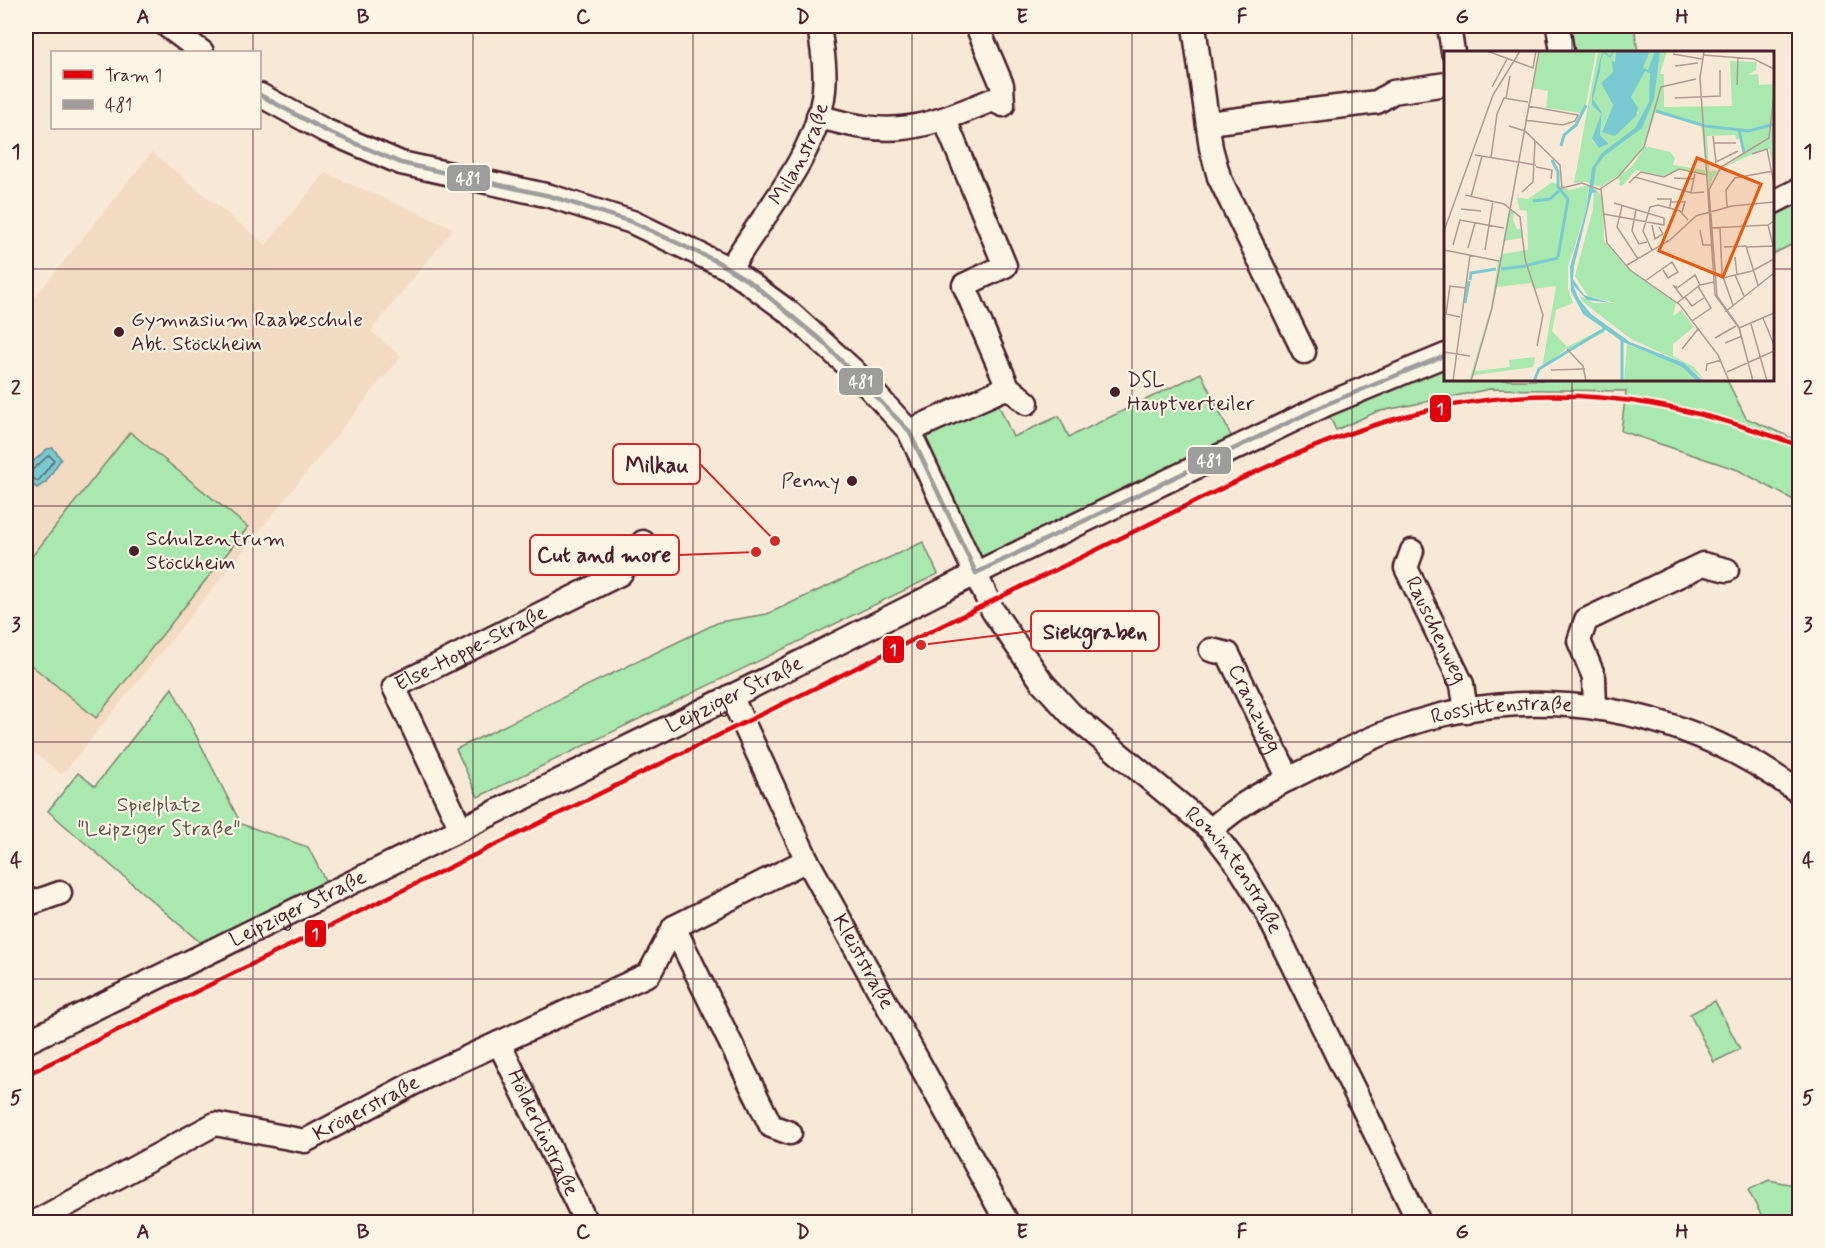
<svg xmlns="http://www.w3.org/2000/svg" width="1825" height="1248" font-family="Mynerve,sans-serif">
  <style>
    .built { fill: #f3dbc3 }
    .green { fill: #a9e8af; stroke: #7a846d; stroke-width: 1.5 }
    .water { fill: #79cad0; stroke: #66868e; stroke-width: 1.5 }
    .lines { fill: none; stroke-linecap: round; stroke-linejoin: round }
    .shore { stroke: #5d636d; stroke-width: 1.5 }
    .minor-casing { stroke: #4a1f2b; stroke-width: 27 }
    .minor { stroke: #fcf5e5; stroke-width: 22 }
    .bus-1-casing { stroke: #fcf5e5; stroke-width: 9 }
    .bus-1 { stroke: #9d9d9c; stroke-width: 4.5 }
    .tram-1-casing { stroke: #fcf5e5; stroke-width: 9 }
    .tram-1 { stroke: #e3000b; stroke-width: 4.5 }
    .grid { fill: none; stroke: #4a1f2b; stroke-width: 1.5; stroke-opacity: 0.55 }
    .poi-dot { fill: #4a1f2b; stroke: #fcf5e5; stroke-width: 2 }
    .labels { text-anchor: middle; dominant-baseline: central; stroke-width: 4.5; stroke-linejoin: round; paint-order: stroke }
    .street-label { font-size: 21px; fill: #4a1f2b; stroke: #fcf5e5 }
    .poi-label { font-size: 21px; fill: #4a1f2b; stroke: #fcf5e5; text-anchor: start }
    .park-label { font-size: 21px; fill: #62514c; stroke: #fcf5e5 }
    .inset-river { fill: none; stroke: #79cad0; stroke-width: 3 }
    .inset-road { fill: none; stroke: #b29892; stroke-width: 1.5 }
    .view { fill: #e8590c; fill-opacity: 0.15; stroke: #e8590c; stroke-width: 3 }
    .inset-edge { fill: none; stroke: #4a1f2b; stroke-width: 3 }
    .leader { fill: none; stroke: #d62828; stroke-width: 2 }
    .callout-dot { fill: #d62828; stroke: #fcf5e5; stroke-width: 2 }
    .callout { fill: #fcf5e5; stroke: #d62828; stroke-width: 2 }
    .callout-label { font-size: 22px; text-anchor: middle; font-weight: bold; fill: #4a1f2b }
    .line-badge { stroke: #fcf5e5; stroke-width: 2 }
    .badge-label { font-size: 16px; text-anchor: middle; font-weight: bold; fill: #fff }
    .neatline { fill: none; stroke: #4a1f2b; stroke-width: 2 }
    .grid-label { font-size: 20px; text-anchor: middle; font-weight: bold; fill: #4a1f2b }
  </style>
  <rect width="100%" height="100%" fill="#f8e9d6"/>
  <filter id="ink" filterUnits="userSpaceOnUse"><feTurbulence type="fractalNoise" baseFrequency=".0167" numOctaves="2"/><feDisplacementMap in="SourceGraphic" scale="12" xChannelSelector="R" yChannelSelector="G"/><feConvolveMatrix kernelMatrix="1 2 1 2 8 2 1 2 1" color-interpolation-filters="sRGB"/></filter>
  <g filter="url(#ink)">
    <polygon class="built" points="152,152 266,245 325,173 454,228 371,331 401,356 62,775 26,746 26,308"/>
    <g class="green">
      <polygon points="1568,26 1634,26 1638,52 1572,52"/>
      <polygon points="1799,194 1799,241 1773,254 1772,207"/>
      <polygon points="1445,350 1446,380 1727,380 1746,418 1799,441 1799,503 1738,470 1621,431 1626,391 1490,389 1376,412 1336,430 1325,407"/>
      <polygon points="1201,373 1232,438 981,562 919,437 997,401 1013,437 1059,416 1069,437"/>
      <polygon points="130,432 248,527 96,718 26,661 26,564"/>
      <polygon points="923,542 938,574 478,797 456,749 719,622 767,614"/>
      <polygon points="172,688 241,824 308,847 327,884 202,944 48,811 78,773 95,786"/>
      <polygon points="1715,1001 1740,1049 1714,1062 1690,1014"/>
      <polygon points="1769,1180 1799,1186 1799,1222 1765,1222 1748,1190"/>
    </g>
    <polygon class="water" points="53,448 61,459 46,482 37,488 26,480 26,468 47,449"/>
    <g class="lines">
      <polygon class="shore" points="49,455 54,460 40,479 37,481 30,476 30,472"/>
      <defs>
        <g id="minor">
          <polyline points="167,26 202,52"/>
          <polyline points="1194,26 1211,148 1219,177 1304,352"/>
          <polyline points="1449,26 1453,52"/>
          <polyline points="1558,26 1562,52"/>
          <path id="s1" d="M260,95L324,130L401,163L550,196L632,222L730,269L790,313L854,371L909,431L993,611L1042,682L1071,714L1211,830L1238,865L1265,909L1419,1222"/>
          <path d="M818,116C892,139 922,129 992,100L1003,105L1002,85L977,26"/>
          <polyline points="945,120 1005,266 964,285 1008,387"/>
          <polyline points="1208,123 1377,102 1393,92 1446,84"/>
          <polyline points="1772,203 1800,189"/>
          <path id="s2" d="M730,269C762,215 818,154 824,90C826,68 822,47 819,26"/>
          <polyline points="909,431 1008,387 1027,403"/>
          <path id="s3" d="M1412,551L1406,568L1462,684L1466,711"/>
          <path id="s4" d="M1211,650L1228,654L1289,779"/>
          <path id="s5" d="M731,696L807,860L1007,1222"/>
          <polyline points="1595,708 1594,677 1579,641 1586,620 1703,564 1727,570"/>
          <path id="s6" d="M461,829L394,687L620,574L643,542"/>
          <path id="s7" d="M1211,830C1244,799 1279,784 1319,764C1345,751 1371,737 1398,728C1535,679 1684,707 1800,793"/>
          <polyline points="26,905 60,893"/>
          <polyline points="674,927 771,1126 790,1133"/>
          <path id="s8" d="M26,1042L781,672L991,566L1327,404L1446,355"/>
          <path id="s9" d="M499,1043L586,1222"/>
          <path id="s10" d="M35,1222L215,1124L305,1141L429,1075L649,974L674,927L807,860"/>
        </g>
      </defs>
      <use href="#minor" class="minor-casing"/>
      <use href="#minor" class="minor"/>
      <defs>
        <g id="bus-1">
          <polyline points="260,95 324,130 401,163 550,196 632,222 716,261 753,284 823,342 909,431 976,573"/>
          <polyline points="976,573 1327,404 1446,355"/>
        </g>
      </defs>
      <use href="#bus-1" class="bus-1-casing"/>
      <use href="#bus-1" class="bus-1"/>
      <defs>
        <path id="tram-1" d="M26,1075L1241,479C1442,383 1589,367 1800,446"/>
      </defs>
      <use href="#tram-1" class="tram-1-casing"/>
      <use href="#tram-1" class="tram-1"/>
    </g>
  </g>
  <path class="grid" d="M253,26V52M473,26V1222M693,26V1222M912,26V1222M1132,26V1222M1352,26V1222M1572,26V52M253,128V1222M26,269H1446M1772,269H1800M1572,380V1222M26,506H1800M26,742H1800M26,979H1800"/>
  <g class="poi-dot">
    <circle cx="119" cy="332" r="6"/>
    <circle cx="1115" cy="392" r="6"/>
    <circle cx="852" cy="481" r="6"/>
    <circle cx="134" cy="551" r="6"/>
  </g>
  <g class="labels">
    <g class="street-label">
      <text stroke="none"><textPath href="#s2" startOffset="135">Milanstraße</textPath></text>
      <text stroke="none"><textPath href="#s3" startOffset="87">Rauschenweg</textPath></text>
      <text stroke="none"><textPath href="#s6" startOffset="243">Else-Hoppe-Straße</textPath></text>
      <text stroke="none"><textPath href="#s8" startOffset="789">Leipziger Straße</textPath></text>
      <text stroke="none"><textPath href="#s4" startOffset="78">Cranzweg</textPath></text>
      <text stroke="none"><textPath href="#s7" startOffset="320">Rossittenstraße</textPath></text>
      <text stroke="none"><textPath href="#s1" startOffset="1302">Romintenstraße</textPath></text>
      <text stroke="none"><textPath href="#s8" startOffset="303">Leipziger Straße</textPath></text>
      <text stroke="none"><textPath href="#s5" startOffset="297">Kleiststraße</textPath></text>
      <text stroke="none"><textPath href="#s10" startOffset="366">Krögerstraße</textPath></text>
      <text stroke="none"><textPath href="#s9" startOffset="100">Hölderlinstraße</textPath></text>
    </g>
    <g class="poi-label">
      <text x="131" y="320">Gymnasium Raabeschule<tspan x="131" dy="24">Abt. Stöckheim</tspan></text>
      <text x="1127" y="380">DSL<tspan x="1127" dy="24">Hauptverteiler</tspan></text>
      <text x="840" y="481" text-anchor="end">Penny</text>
      <text x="146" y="539">Schulzentrum<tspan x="146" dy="24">Stöckheim</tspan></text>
    </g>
    <g class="park-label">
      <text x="159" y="805">Spielplatz<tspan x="159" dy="24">"Leipziger Straße"</tspan></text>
    </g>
  </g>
  <g transform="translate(1444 51)">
    <rect width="330" height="330" fill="#f8e9d6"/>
    <path d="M95,0H152L142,53L137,62L102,57L104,40L88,37ZM154,0H172L169,21L157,32L169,54L158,80L194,62L187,46L206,0H223L216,23H220V56L288,55L286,10L313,11L312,19L304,24L314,23L315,34L330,33V119L325,98H321L284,114L269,126L265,139L257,74L212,60L200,96L177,122L157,136L142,131L130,132ZM154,25L149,48L158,61L156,84L165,93L156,97L148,90L157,63L148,54ZM291,84L292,88H297L300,103L273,120H265L263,85ZM201,95L226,101L231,107L229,114L261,119V124L235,118L219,125L192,119L178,135L175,134L176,129L172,128L189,114ZM108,131L125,139L145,134L142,159L124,216V238L129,252L112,259L108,280L123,296L158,278L161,281L125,299L123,297L98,317L112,235L90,238L87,232L53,236L31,320L66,316L65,309L91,306L90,313L89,316L31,324L25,330L47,256L54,211L58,203L84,199L83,160L76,159L73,147L84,148ZM150,136L159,147L160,190L182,216L232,252L229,265L237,259L250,276L229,293V305L250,316L261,330L240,312L187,288L139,251L136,245L150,252H172L144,245L131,225L149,158ZM65,158L70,161L69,169L73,178H78V187L59,190ZM183,293L238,316L253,330H180Z" fill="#a9e8af" fill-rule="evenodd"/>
    <path d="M160,0L166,5L169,0L168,5L166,7L160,2L157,8L156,20L149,48L158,61L156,84L165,93L155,97L148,88L157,63L148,54V44L156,8ZM172,0H206L199,17L204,19L211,0H216L210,48L198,77L160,105L152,116L149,138L153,141L148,142L130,215L129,228L140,244L167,252L143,249L129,234L135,248L147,263L186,291L240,312L259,330H253L238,316L179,291L139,263L127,240L126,216L142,159L148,117L158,102L191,77L205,51L206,22L201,20L187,46L194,57L192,65L171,85L158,81L169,54L157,32L169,21L168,10L171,11Z" fill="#79cad0"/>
    <path class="inset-river" d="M212,60L261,75L305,80L330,73M295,79L300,102M117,95L120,84L132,74L142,54M108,109L114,121V136L124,148L114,206M89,150L106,148L115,140M84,214L114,207M57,218L82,215M26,229L27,222L52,218M21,252L25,230M90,330L95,318L162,277M178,330V289"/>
    <path class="inset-road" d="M43,0L89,17L92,0M260,0L256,27L271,244L295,277L309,330M229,3L258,8M259,4L310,8L330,18M231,15L254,12M293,34L294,6M48,36L63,8M62,47L66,25M231,47L276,45V19M81,69L119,74L131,70L134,64L84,55M65,75L81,80L116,114L118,137L138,132L157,139L163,192L186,219L236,254L274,304L285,330M269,85L272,111L294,100M270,92H292M308,103L323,98L330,133M31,104L92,114M47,107L53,63L60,47L84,51M92,116L108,119L107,128M191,126L197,121L220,126L235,118L263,124M230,127L250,128M185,132L191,126L248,142L260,141M156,138L174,126L200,96L217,36L252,28M78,141L89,131L91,90M247,141L251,123M21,144L60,153L76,166L81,208L99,264L93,295M27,146L38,105M213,148H227L226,157M227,151H241L238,161M178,155L173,176L194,208M283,156L282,139L291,127L329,120M17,158L37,160M192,159L188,180L195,193L203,191M160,163L220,174V167L170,152M330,170L324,174L330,198M208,174L211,188L219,183L215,176M266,177L324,174M276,177L278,223L289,254M256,179L259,194H267M0,180L49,44L76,0M9,194L16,169L60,177M280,196L302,195L314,234M303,196L330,195M24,197L31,172M0,199L55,210M41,199L49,150M208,199L199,180L206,156L214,154L236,160L244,169M291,206L293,224M183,214L226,189L252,165L288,155L330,151M291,224L300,245M279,227L308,220L330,208M201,230L228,211L234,221L224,227L219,219M233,236L230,235L239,247M232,238L251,224L256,234M241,246L248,255L261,246M233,252L256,234L270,231M281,261L330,222M16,266L2,263L6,235L22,237M319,267L330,294M248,270L267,257L254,235M307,273L323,330M295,277L330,262M271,287L292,275M281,292L298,285M123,298L139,315L142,330M238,298L254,278M0,301L26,305M107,319L141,318M262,320L263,313L277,309M283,321L330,300M9,330L26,204M27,330L48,257L95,0M309,330L295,276L273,245L265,139L277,116L325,87L330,42"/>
    <path class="view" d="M253,107L317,133L279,226L215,200Z"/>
    <rect width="330" height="330" class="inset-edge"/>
  </g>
  <path class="leader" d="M775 541L700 464M756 552L679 555M921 645L1031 631"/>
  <g class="callout-dot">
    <circle cx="775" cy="541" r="6"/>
    <circle cx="756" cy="552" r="6"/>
    <circle cx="921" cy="645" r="6"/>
  </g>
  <g class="callout">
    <rect x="613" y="444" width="87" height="40" rx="6"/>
    <rect x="530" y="535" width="149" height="40" rx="6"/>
    <rect x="1031" y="611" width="128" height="40" rx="6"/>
  </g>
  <g class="callout-label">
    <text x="657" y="472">Milkau</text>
    <text x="604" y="562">Cut and more</text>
    <text x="1095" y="639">Siekgraben</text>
  </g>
  <g class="line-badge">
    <rect x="446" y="164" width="45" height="28" rx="6" fill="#9d9d9c"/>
    <rect x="838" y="367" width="46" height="29" rx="6" fill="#9d9d9c"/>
    <rect x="1429" y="394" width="23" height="29" rx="6" fill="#e3000b"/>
    <rect x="1187" y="446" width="45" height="29" rx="6" fill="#9d9d9c"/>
    <rect x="882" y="635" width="23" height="29" rx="6" fill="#e3000b"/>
    <rect x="304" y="919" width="23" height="29" rx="6" fill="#e3000b"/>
  </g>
  <g class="badge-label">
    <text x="468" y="184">481</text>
    <text x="861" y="387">481</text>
    <text x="1440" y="414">1</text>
    <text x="1209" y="466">481</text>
    <text x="893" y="655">1</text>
    <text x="315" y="939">1</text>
  </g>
  <rect width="1825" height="1248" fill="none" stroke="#fcf5e5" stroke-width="66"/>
  <rect x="51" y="51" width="210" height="78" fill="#fcf5e5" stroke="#b59f9b" stroke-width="1.5"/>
  <rect x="63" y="70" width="30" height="9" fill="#e3000b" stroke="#b59f9b" stroke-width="1.5"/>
  <text x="105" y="81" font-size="18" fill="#4a1f2b">Tram 1</text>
  <rect x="63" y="100" width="30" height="9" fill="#9d9d9c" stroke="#b59f9b" stroke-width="1.5"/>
  <text x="105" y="111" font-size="18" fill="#4a1f2b">481</text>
  <rect x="33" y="33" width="1759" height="1182" class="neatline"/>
  <g class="grid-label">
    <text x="143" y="23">A</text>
    <text x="363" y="23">B</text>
    <text x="583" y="23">C</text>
    <text x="803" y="23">D</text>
    <text x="1022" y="23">E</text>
    <text x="1242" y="23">F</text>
    <text x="1462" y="23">G</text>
    <text x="1682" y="23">H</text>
    <text x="16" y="158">1</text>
    <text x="1808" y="158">1</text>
    <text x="16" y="394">2</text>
    <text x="1808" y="394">2</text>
    <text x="16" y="631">3</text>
    <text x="1808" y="631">3</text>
    <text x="16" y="867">4</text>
    <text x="1808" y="867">4</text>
    <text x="16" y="1104">5</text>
    <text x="1808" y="1104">5</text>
    <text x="143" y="1238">A</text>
    <text x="363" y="1238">B</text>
    <text x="583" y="1238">C</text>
    <text x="803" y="1238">D</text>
    <text x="1022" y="1238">E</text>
    <text x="1242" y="1238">F</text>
    <text x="1462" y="1238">G</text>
    <text x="1682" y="1238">H</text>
  </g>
</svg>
